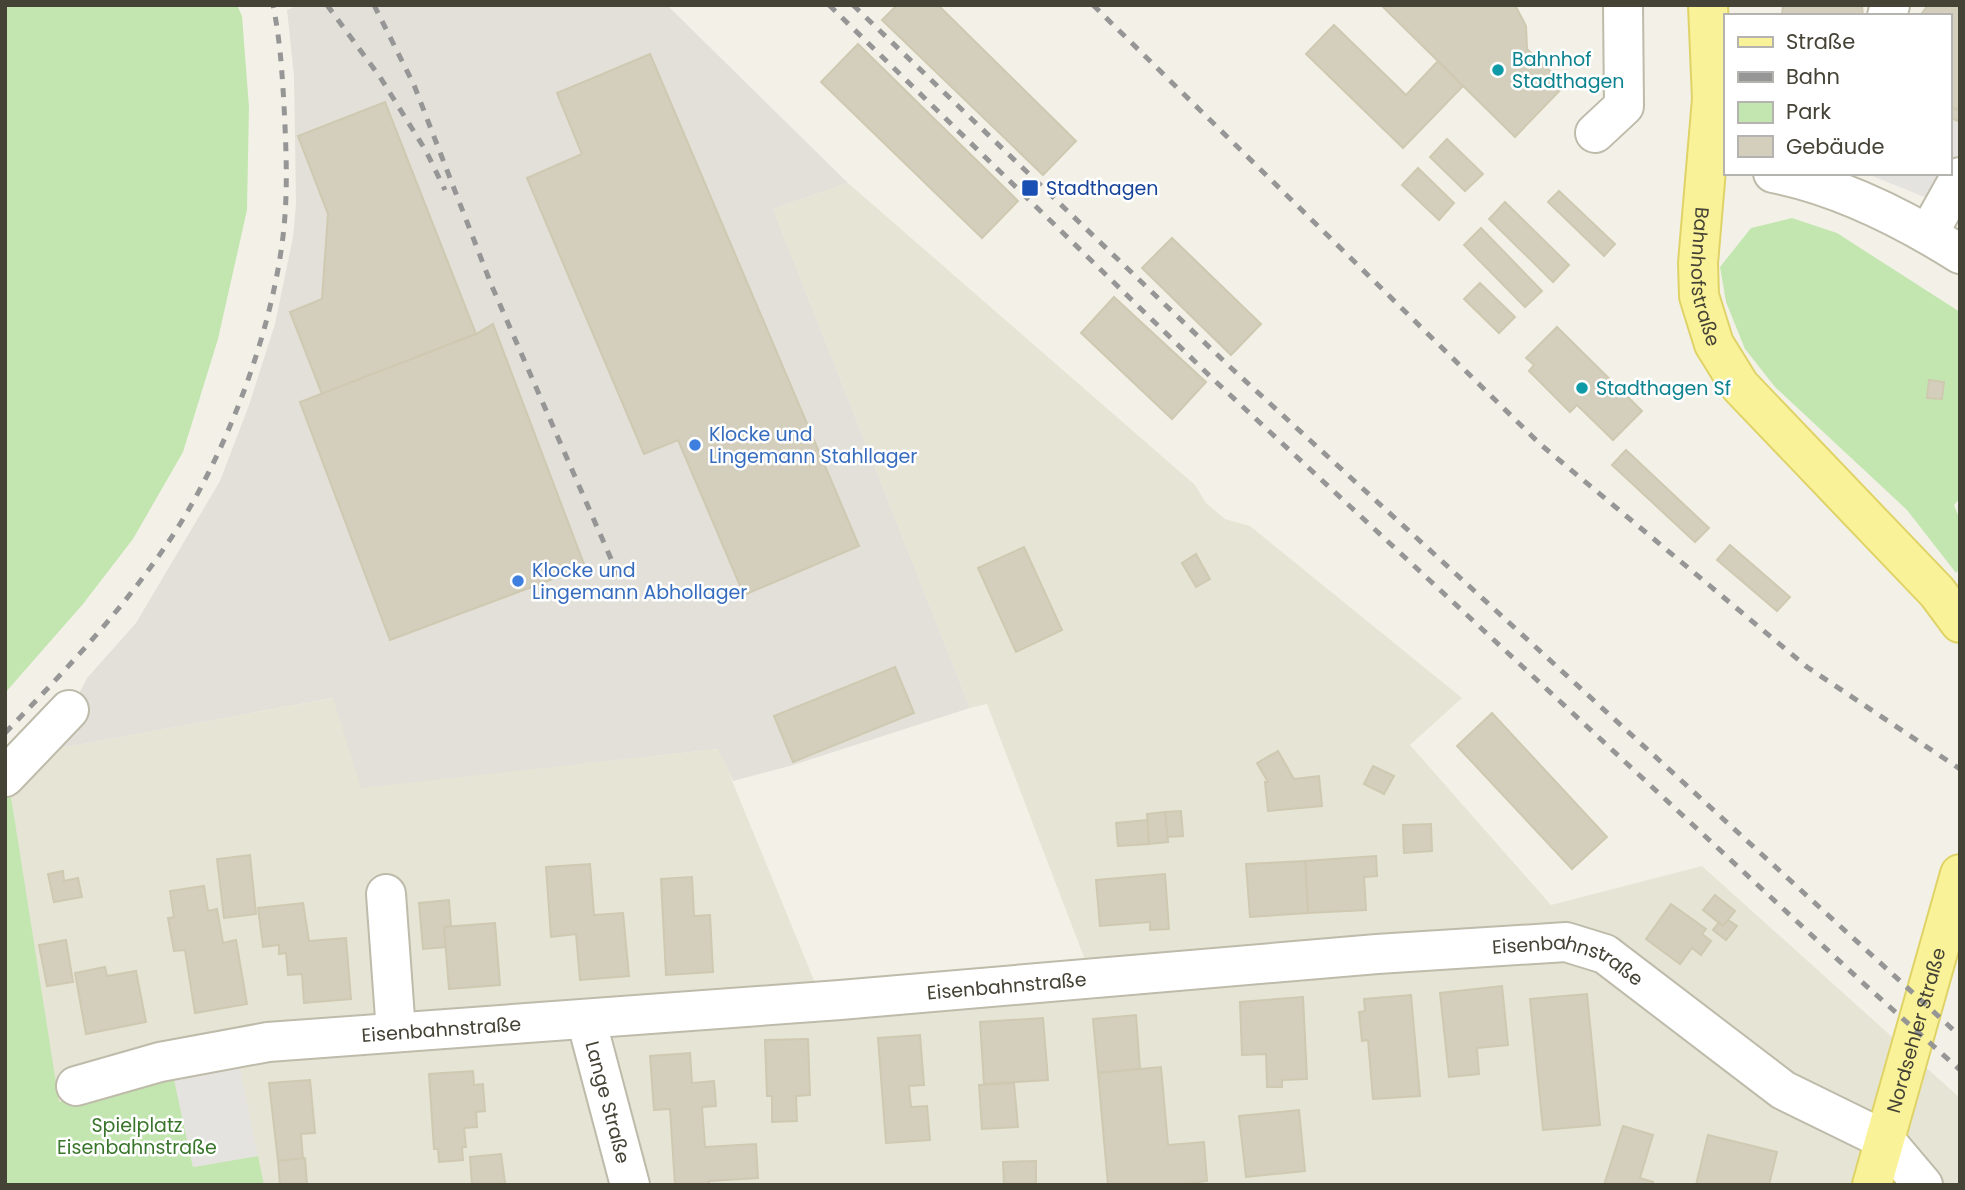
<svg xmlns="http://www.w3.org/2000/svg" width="1965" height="1190" font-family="Poppins,sans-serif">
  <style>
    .residential { fill: #e6e4d5 }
    .industrial { fill: #e2e0d8 }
    .green { fill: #c3e6b1 }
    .parking { fill: #e4e3df }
    .building { fill: #d4cfbd; stroke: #cec9b0; stroke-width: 2 }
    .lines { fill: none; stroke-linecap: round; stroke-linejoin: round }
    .minor-casing { stroke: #bebbaa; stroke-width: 42 }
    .major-casing { stroke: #dfd368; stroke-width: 42 }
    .minor { stroke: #fff; stroke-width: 38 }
    .major { stroke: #faf298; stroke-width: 38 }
    .rail { stroke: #969696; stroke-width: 5; stroke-dasharray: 9 9; stroke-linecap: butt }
    .culture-dot { fill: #0f9aa8; stroke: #fff; stroke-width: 2.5 }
    .transit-dot { fill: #1a4fb4; stroke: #fff; stroke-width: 2.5 }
    .shop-dot { fill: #3f7fe0; stroke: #fff; stroke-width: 2.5 }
    .labels { text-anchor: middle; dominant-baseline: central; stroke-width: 5; stroke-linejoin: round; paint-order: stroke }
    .culture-label { font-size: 19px; fill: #0d838f; stroke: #fff; text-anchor: start }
    .transit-label { font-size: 19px; fill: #164399; stroke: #fff; text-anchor: start }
    .street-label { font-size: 19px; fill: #454236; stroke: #fff }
    .shop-label { font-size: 19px; fill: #366cbe; stroke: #fff; text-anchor: start }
    .park-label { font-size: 19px; fill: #39752b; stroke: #fff }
  </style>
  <rect width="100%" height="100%" fill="#f3f1e7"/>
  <polygon class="residential" points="848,183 1195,485 1206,503 1225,519 1250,526 1462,698 1410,745 1551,905 1702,866 1960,1098 1960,1185 70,1185 10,790 50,750 334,698 362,787 719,749 830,1019 1100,999 987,704 970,708 773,209"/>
  <polygon class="industrial" points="298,5 667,5 848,183 773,209 970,708 790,766 733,781 718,749 361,788 333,698 50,750 87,678 136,623 220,481 249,405 275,324 293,237 296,204 294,76 287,10"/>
  <g class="green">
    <polygon points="5,5 237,5 242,16 249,107 247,210 218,339 183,452 133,539 83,604 5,693"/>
    <polygon points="1792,218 1837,233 1960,312 1960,498 1954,505 1960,520 1960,568 1956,573 1907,510 1775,387 1745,349 1726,302 1720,267 1751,228"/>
    <polygon points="10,790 59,1102 174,1079 193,1167 258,1156 264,1185 5,1185 5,796"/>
  </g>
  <g class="parking">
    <polygon points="1949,106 1960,111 1960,216 1944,205 1865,173 1949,173"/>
    <polygon points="239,1065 258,1156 193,1167 174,1079"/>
  </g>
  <g class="building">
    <polygon points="897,5 938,5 1076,141 1043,175 882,20"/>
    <polygon points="1381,5 1515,5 1526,26 1527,49 1565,85 1515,137"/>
    <polygon points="1783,5 1862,5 1863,16 1782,16"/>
    <polygon points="1928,5 1960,5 1960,111 1949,106 1949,16 1920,16"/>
    <polygon points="1334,25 1406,95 1438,61 1463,86 1403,148 1306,54"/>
    <polygon points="858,44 1018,201 982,238 821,82"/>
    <polygon points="650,54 859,546 744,595 678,440 644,454 527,178 582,154 557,93"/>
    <polygon points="385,102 476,334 322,394 290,312 322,299 328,214 298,136"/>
    <polygon points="1949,106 1960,111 1960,122 1949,117"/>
    <polygon points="1447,139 1483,174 1465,191 1430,157"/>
    <polygon points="1418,168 1454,203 1439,220 1402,185"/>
    <polygon points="1559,191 1615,244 1604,256 1548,202"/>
    <polygon points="1505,202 1569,265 1553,282 1489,219"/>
    <polygon points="1481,228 1542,291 1525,307 1464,245"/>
    <polygon points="1172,238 1261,324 1231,355 1142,268"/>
    <polygon points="1480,283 1515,317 1499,333 1464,299"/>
    <polygon points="1114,297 1206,382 1172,419 1081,333"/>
    <polygon points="493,324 585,567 390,640 300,402 476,334"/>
    <polygon points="1557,327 1642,411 1613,440 1577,405 1570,412 1529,371 1534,365 1526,358"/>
    <polygon points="1929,380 1944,382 1942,399 1927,398"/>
    <polygon points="1626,450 1709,528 1695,542 1612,465"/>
    <polygon points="1730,545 1790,597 1777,611 1717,560"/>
    <polygon points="1024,547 1062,630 1016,652 978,568"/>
    <polygon points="1196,554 1210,579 1196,587 1182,563"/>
    <polygon points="895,667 914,713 793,762 774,716"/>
    <polygon points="1492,713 1607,837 1572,869 1457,746"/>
    <polygon points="1278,751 1294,779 1319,776 1322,806 1268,811 1265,782 1268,782 1257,763"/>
    <polygon points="1373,766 1394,776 1384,794 1364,784"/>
    <polygon points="1181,811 1183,836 1167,837 1165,812"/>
    <polygon points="1165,812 1168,842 1149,844 1147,814"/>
    <polygon points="1147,820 1149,844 1118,846 1116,823"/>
    <polygon points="1431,824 1432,851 1404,853 1403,825"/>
    <polygon points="250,855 256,914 224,918 217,859"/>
    <polygon points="1376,856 1377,876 1364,877 1366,910 1308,913 1305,861"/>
    <polygon points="1305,861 1308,913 1250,917 1246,864"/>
    <polygon points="590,864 594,915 623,913 629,976 580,980 576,934 551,937 546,867"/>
    <polygon points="63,871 64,881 78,878 82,897 54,902 48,874"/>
    <polygon points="1165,874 1169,929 1150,930 1150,922 1100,926 1096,880"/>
    <polygon points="692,877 694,916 710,915 713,972 666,975 661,879"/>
    <polygon points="204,886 208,911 217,909 223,943 236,940 247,1004 195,1013 185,950 174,951 168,918 174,917 170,891"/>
    <polygon points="1715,895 1735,911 1723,926 1703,910"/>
    <polygon points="449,900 451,926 444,927 446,947 423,949 419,903"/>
    <polygon points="303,903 309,941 346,938 351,999 304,1003 302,974 288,975 286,953 279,954 279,945 263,947 258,908"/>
    <polygon points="1671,904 1706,929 1702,934 1711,941 1701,955 1692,948 1680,964 1646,939"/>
    <polygon points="1728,920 1737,926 1726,940 1713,930 1719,922 1723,926"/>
    <polygon points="495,923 500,985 449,989 444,927"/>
    <polygon points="66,940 73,982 47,986 39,945"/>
    <polygon points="105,967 107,976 136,971 146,1022 86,1034 75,973"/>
    <polygon points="1502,986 1508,1045 1477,1048 1479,1074 1449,1077 1440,993"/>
    <polygon points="1587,994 1600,1125 1543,1130 1530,999"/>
    <polygon points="1411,995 1420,1096 1373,1099 1368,1040 1362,1041 1359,1012 1365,1011 1364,999"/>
    <polygon points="1303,997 1307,1079 1282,1080 1282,1087 1267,1087 1266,1054 1242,1055 1240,1002"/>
    <polygon points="1136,1015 1140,1069 1098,1073 1093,1019"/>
    <polygon points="1043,1018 1048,1080 984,1084 980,1022"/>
    <polygon points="920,1035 924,1085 909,1086 911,1107 927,1106 930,1140 886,1143 878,1038"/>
    <polygon points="808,1039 810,1095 796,1096 797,1121 772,1122 772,1096 767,1096 765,1040"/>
    <polygon points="690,1053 692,1083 714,1081 716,1106 702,1107 705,1147 756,1144 758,1178 709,1181 709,1185 675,1185 670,1109 654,1110 650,1056"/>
    <polygon points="1161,1067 1168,1145 1204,1142 1207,1181 1176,1185 1108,1185 1098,1073"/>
    <polygon points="473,1071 474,1085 483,1084 485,1111 476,1112 477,1127 464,1128 466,1147 462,1147 463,1160 439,1162 438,1149 434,1149 429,1074"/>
    <polygon points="310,1080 315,1133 301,1134 303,1159 278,1161 269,1083"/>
    <polygon points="1014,1083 1018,1127 982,1129 979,1085"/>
    <polygon points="1299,1110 1305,1171 1246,1177 1239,1116"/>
    <polygon points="1623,1126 1653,1135 1640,1178 1653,1182 1652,1185 1604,1185"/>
    <polygon points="1708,1135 1777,1152 1769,1185 1696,1185"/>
    <polygon points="501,1154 505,1183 472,1185 470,1157"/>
    <polygon points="305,1158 307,1185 280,1185 278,1161"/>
    <polygon points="1036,1161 1036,1184 1004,1185 1003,1162"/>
  </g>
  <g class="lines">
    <defs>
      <g id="minor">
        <polyline points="1887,16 1890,5"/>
        <polyline points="1595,133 1624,106 1623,5"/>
        <path d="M1773,173C1839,186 1903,218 1960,254"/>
        <polyline points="1928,234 1960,177"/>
        <polyline points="5,777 69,710"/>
        <polyline points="386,894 396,1032"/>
        <path id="s1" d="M586,1019L630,1185"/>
        <path id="s2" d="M76,1086L160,1062L268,1042L840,1000L1377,954L1566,942L1605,954L1783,1090L1885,1140L1923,1185"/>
      </g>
      <g id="major">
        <path id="s3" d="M1708,5L1712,99L1698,263L1699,296L1714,344L1740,386L1937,592L1960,623"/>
        <path id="s4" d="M1872,1185L1960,874"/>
      </g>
    </defs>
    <use href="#minor" class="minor-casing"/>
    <use href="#major" class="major-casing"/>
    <use href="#minor" class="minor"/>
    <use href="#major" class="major"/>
    <g class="rail">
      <polyline points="327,5 380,77 426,151 445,190"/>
      <polyline points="374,5 414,85 491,284 618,575"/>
      <polyline points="829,5 1214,380 1862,982 1960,1070"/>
      <polyline points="853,5 1229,366 1960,1036"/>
      <polyline points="1093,5 1540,444 1807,667 1960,769"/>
      <path d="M5,733C63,673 120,613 167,544C225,459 274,330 284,227C288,187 286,146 284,105C282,71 280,39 273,5"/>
    </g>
  </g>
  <g class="culture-dot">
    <circle cx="1498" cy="70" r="7"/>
    <circle cx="1582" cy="388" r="7"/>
  </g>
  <rect class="transit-dot" x="1021" y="179" width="18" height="18" rx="3.5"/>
  <g class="shop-dot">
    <circle cx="695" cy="445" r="7"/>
    <circle cx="518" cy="581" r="7"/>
  </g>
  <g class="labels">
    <g class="culture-label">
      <text x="1512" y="59">Bahnhof<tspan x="1512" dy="22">Stadthagen</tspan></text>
      <text x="1596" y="388">Stadthagen Sf</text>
    </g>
    <g class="transit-label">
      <text x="1046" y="188">Stadthagen</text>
    </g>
    <g class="street-label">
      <text stroke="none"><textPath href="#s3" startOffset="273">Bahnhofstraße</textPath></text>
      <text stroke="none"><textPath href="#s2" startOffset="1505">Eisenbahnstraße</textPath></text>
      <text stroke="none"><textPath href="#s2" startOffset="938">Eisenbahnstraße</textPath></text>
      <text stroke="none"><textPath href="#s2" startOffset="371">Eisenbahnstraße</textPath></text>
      <text stroke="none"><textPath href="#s4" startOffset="161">Nordsehler Straße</textPath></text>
      <text stroke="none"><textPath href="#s1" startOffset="86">Lange Straße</textPath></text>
    </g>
    <g class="shop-label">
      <text x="709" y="434">Klocke und<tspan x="709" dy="22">Lingemann Stahllager</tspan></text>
      <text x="532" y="570">Klocke und<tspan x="532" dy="22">Lingemann Abhollager</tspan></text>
    </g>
    <g class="park-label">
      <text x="137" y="1125">Spielplatz<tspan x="137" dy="22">Eisenbahnstraße</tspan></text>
    </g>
  </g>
  <rect width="1965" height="1190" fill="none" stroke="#454236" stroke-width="14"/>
  <rect x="1724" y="14" width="228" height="161" fill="#ffffff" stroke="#b5b3af" stroke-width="2"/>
  <rect x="1738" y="37" width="35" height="10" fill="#faf298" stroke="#b5b3af" stroke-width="2"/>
  <text x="1786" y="49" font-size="21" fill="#454236">Straße</text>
  <rect x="1738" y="72" width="35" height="10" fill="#969696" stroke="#b5b3af" stroke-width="2"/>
  <text x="1786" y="84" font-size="21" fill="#454236">Bahn</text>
  <rect x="1738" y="102" width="35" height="21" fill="#c3e6b1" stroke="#b5b3af" stroke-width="2"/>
  <text x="1786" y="119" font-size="21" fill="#454236">Park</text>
  <rect x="1738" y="136" width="35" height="21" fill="#d4cfbd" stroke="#b5b3af" stroke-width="2"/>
  <text x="1786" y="154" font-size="21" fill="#454236">Gebäude</text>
</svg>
